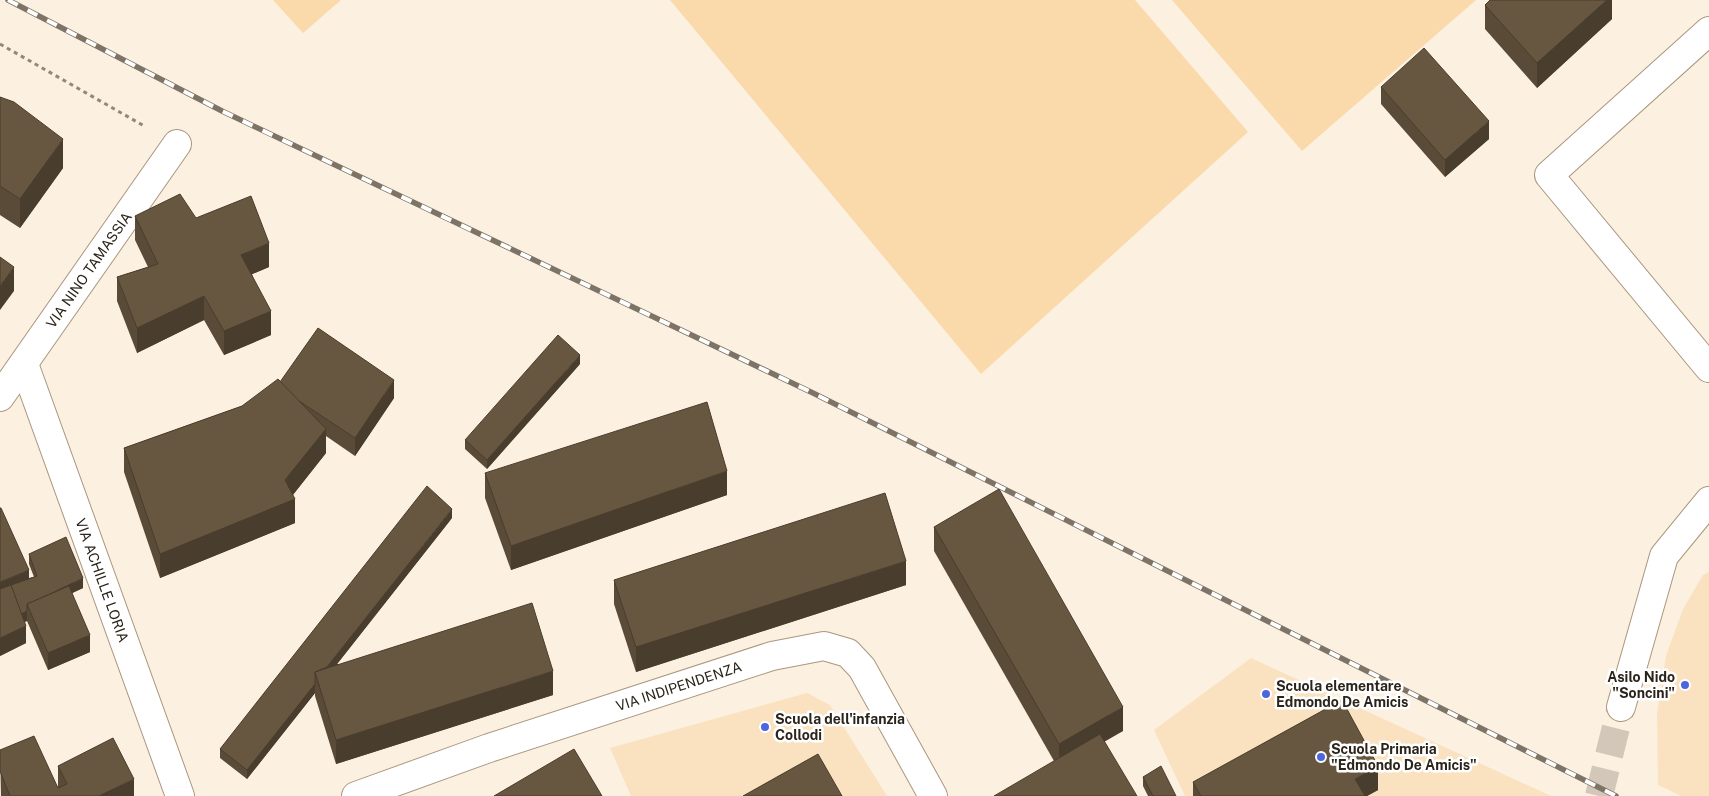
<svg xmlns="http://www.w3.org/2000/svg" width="1709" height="796" font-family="'Public Sans',sans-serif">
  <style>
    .built { fill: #fae2c0 }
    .green { fill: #fad9ab }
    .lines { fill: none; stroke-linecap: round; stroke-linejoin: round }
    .minor-tunnel { stroke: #d2c7b8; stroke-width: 28; stroke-dasharray: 28 14; stroke-linecap: butt }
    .minor-casing { stroke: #aa977e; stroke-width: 30 }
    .path { stroke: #91877a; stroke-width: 3; stroke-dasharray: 4 4; stroke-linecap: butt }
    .minor { stroke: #fff; stroke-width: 28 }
    .rail-casing { stroke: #7d7467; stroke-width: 5.5 }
    .rail { stroke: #fff; stroke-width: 4; stroke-dasharray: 11; stroke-linecap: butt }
    .wall { fill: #594b37 }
    .shaded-wall { fill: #493d2d }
    .building { fill: #685740; stroke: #493d2d }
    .poi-dot { fill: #4d66db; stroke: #fff; stroke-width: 2 }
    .labels { text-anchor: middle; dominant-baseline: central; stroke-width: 5; stroke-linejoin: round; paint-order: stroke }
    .street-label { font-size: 14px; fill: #2b241a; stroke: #fff }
    .poi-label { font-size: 14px; font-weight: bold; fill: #2b241a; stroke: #fff; text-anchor: start }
  </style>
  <rect width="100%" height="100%" fill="#fcf0e0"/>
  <g class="built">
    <polygon points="1709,572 1709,796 1681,796 1658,785 1657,714 1666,656 1683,609 1703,575"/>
    <polygon points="1251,658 1551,796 1185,796 1154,730"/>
    <polygon points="807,693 830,705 887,796 631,796 610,748"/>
  </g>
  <g class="green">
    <polygon points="273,0 341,0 303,33"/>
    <polygon points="670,0 1135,0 1248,132 981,374"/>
    <polygon points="1172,0 1476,0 1302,151"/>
  </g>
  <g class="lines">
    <polyline class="minor-tunnel" points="1599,796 1621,707"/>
    <defs>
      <g id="minor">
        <polyline points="1709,31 1549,175 1709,368"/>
        <path id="s1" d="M24,364L180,796"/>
        <path id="s2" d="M0,397L177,144"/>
        <polyline points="1621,707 1664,556 1709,501"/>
        <path id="s3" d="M356,796L489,748L772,656L824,646L848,653L862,668L933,796"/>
      </g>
    </defs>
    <use href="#minor" class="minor-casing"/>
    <polyline class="path" points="0,44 146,127"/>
    <use href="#minor" class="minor"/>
    <defs>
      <polyline id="rail" points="8,0 222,111 813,393 1616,796"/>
    </defs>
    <use href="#rail" class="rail-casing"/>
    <use href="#rail" class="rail"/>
  </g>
  <g class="wall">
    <polygon points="1612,0 1612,19 1537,88 1485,29 1485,5"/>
    <polygon points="1381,87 1489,139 1445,177 1381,104"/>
    <polygon points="0,97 63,168 20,228 0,215"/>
    <polygon points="135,216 196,218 269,267 252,274 271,335 224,355 204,320 137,353 117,301 117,277 148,267 135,240"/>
    <polygon points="580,364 487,469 465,449 465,440"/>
    <polygon points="280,382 394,398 355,456 326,436 326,453 293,495 295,523 160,578 124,472 124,448 242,406"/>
    <polygon points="485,473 727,495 511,570 485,498"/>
    <polygon points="452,518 337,664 553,695 336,764 315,696 315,693 247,779 220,758 220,749"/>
    <polygon points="934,527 1123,731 1054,761 934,551"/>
    <polygon points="29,554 83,588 72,593 90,652 48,670 27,621 24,622 26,643 0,656 29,578 34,577 29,564"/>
    <polygon points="614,580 906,585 636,672 614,604"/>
    <polygon points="0,750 58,788 58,766 134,796 1,796"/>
    <polygon points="1143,777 1176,796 1148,796 1143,786"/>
    <polygon points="1193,782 1378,790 1367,796 1193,796"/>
  </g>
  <g class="shaded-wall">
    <polygon points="1607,0 1612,0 1612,19 1537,88 1537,63"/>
    <polygon points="1489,121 1489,139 1445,177 1445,160"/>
    <polygon points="63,139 63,168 20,228 20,199"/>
    <polygon points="269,243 269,267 241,279 241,255"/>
    <polygon points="14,267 14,291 0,310 0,286"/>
    <polygon points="204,296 204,320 137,353 137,328"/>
    <polygon points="271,311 271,335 224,355 224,331"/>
    <polygon points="580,355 580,364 487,469 487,460"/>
    <polygon points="394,380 394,398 355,456 355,438"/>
    <polygon points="326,429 326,453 287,502 295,499 295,523 160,578 160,554 285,480"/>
    <polygon points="727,471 727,495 511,570 511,546"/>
    <polygon points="452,509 452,518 319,687 317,680"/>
    <polygon points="906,561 906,585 636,672 636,647"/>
    <polygon points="29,570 29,588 0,599 0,582"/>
    <polygon points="83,578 83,588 47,605 45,597"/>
    <polygon points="27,611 27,621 19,624 19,614"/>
    <polygon points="26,626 26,643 0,656 0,638"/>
    <polygon points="90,635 90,652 48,670 48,653"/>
    <polygon points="553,671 553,695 336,764 336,740"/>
    <polygon points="315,684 315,693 247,779 247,770"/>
    <polygon points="1123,707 1123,731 1059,768 1059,744"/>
    <polygon points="1378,766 1378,790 1367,796 1355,796 1355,779"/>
    <polygon points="134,779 134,796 99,796"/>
  </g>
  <g class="building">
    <polygon points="1490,0 1607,0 1537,63 1485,5"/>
    <polygon points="1424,48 1489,121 1445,160 1381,87"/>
    <polygon points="0,97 14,102 63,139 20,199 0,186"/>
    <polygon points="180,194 196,218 251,196 269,243 241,255 271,311 224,331 204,296 137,328 117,277 158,264 135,216"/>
    <polygon points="0,257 14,267 0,286"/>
    <polygon points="318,328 394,380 355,438 296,399 280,382"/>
    <polygon points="558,335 580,355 487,460 465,440"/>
    <polygon points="278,379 326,429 285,480 295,499 160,554 124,448 242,406"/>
    <polygon points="707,402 727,471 511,546 485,473"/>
    <polygon points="427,486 452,509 327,667 315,672 315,684 247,770 220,749"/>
    <polygon points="999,489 1123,707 1059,744 934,527"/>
    <polygon points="885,493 906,561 636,647 614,580"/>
    <polygon points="0,508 1,508 29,570 0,582"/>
    <polygon points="66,537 83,578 52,593 27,604 27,611 21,614 11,585 37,576 29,554"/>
    <polygon points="11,585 26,626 0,638 0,589"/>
    <polygon points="69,586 90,635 48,653 27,604"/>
    <polygon points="532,603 553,671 336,740 315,672"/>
    <polygon points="1342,700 1378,766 1355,779 1365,796 1201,796 1193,782"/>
    <polygon points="1100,734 1137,796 994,796"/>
    <polygon points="34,736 58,788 67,784 58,766 113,738 134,779 99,796 10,796 0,771 0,750"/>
    <polygon points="574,749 602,796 494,796"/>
    <polygon points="818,754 842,796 743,796"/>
    <polygon points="1161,766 1176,796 1153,796 1143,777"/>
  </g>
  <g class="poi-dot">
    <circle cx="1685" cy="685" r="5"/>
    <circle cx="1266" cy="694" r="5"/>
    <circle cx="765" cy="727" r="5"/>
    <circle cx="1321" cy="757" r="5"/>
  </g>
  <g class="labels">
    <g class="street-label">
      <text stroke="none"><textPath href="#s2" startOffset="155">VIA NINO TAMASSIA</textPath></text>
      <text stroke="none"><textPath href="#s1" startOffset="230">VIA ACHILLE LORIA</textPath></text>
      <text stroke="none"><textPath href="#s3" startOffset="341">VIA INDIPENDENZA</textPath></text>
    </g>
    <g class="poi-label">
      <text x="1675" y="677" text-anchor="end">Asilo Nido<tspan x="1675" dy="16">"Soncini"</tspan></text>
      <text x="1276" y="686">Scuola elementare<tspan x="1276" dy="16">Edmondo De Amicis</tspan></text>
      <text x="775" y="719">Scuola dell'infanzia<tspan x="775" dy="16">Collodi</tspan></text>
      <text x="1331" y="749">Scuola Primaria<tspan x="1331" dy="16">"Edmondo De Amicis"</tspan></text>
    </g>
  </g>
</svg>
